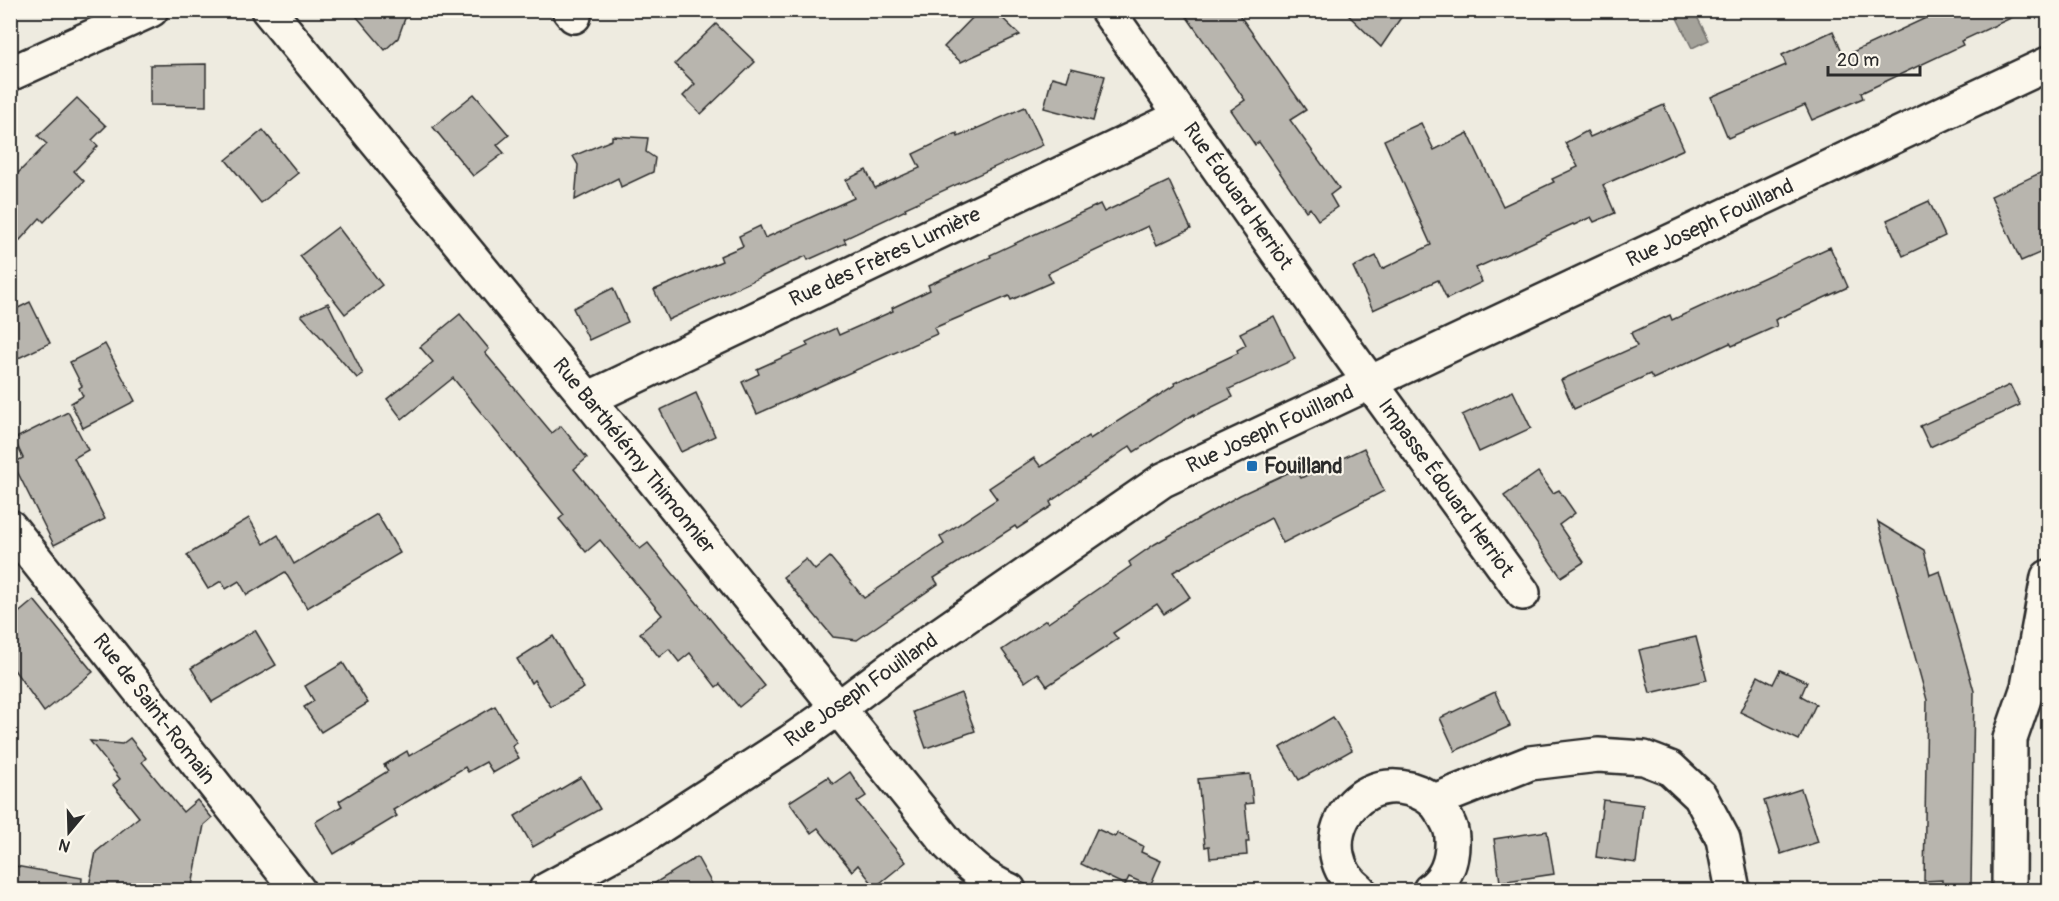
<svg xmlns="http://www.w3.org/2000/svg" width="2059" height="901" font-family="Pangolin,sans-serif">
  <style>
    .water { fill: #a4a29a; stroke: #74726e; stroke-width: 1.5 }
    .building { fill: #b8b5ae; stroke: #2b2b2b; stroke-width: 1.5 }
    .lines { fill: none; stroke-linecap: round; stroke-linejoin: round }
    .minor-casing { stroke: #2b2b2b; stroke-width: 38 }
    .minor { stroke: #fbf7ec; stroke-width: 33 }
    .poi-dot { fill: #1f6fb2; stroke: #fbf7ec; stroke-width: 2 }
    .labels { text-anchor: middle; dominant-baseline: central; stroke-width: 4.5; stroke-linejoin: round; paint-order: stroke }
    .street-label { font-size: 21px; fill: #2b2b2b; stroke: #fbf7ec }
    .poi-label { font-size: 21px; font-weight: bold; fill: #2b2b2b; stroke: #fbf7ec; text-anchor: start }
  </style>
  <rect width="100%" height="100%" fill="#eeebe0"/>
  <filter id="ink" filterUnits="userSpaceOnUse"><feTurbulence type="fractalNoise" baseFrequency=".0167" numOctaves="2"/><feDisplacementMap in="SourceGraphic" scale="12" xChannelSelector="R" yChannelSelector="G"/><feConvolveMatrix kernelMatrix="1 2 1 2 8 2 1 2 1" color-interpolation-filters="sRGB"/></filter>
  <g filter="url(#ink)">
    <polygon class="water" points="1691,10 1694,11 1709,40 1692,48 1677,18"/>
    <g class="building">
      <polygon points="351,10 408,10 398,38 385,50"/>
      <polygon points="980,10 994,10 1020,35 961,62 944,47"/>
      <polygon points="1182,10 1236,10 1306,110 1290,120 1339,188 1330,195 1337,207 1318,220 1310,208 1306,211 1259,142 1255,145 1231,110 1245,100"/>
      <polygon points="1343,10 1406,10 1381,47"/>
      <polygon points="1943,10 2028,10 1961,41 1963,45 1861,93 1863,98 1812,120 1805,105 1728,138 1711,97 1786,65 1782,55 1833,31 1844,56"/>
      <polygon points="716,24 755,62 701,114 683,96 695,84 675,64"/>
      <polygon points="206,64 206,106 150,105 150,65"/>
      <polygon points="1071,68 1105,76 1093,121 1044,108 1052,77 1067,81"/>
      <polygon points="474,94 509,135 497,145 504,153 473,176 433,127"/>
      <polygon points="77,98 106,126 92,140 98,146 74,171 84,181 44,222 40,218 10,251 10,181 47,144 38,136"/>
      <polygon points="1664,105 1684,149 1603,185 1615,213 1594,222 1591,217 1574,225 1573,224 1476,268 1482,282 1447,299 1438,280 1373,310 1353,267 1376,256 1382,269 1431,245 1384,140 1421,123 1434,150 1468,133 1503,206 1554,182 1552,179 1578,167 1565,143 1587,131 1590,137"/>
      <polygon points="1025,107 1043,145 905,208 906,210 844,239 846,243 808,260 806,256 668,320 654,290 722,261 720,256 743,246 739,236 760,226 765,238 854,198 846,180 866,170 875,188 920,168 913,154 957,133 958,137"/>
      <polygon points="263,130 298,173 261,203 226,160"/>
      <polygon points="612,136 648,138 646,152 655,158 653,172 621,187 618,178 575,200 578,165 573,156 612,140"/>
      <polygon points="2042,172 2049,186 2049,249 2021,261 1991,196"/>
      <polygon points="1169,181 1191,229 1157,245 1148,226 1048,273 1052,282 1011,300 1009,296 934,328 937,334 757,414 742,382 759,374 757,369 808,346 806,342 836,328 839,335 893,311 892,308 930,290 928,285 991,257 990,255 1100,204 1104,212"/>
      <polygon points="1929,201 1945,236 1903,256 1887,220"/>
      <polygon points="338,227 382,285 345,314 300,256"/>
      <polygon points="1830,247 1848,287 1775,320 1777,326 1732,346 1730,343 1653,379 1650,374 1574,409 1561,380 1637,346 1631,333 1670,315 1672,320"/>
      <polygon points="613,288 628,322 589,340 573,308"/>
      <polygon points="30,302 50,343 10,362 10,312"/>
      <polygon points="328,303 363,374 357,378 301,315"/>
      <polygon points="460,314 489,349 485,353 552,433 561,426 587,458 574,469 640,549 648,543 765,686 739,707 720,684 716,687 690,653 679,662 669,649 659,657 640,633 662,615 600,540 586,552 559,519 564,515 453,378 402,419 387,399 433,362 420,347"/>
      <polygon points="1274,316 1295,359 1229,389 1233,397 1194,416 1194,414 1134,452 1130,446 1050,502 1052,506 1017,529 1015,526 934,578 938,584 857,640 833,637 783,577 806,559 815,570 830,557 864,598 944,544 940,537 997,499 989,488 1034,458 1041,467 1088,436 1090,439 1175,385 1174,383 1238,353 1237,350 1246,345 1240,333"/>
      <polygon points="105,344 135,401 83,428 71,403 83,396 79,388 82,386 70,362"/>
      <polygon points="2010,385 2020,405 1930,447 1920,426"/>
      <polygon points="1513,391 1531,428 1479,452 1462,415"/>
      <polygon points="696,393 715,436 681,452 660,410"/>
      <polygon points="68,412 88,450 74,458 105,519 54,545 13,463 23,458 14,439"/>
      <polygon points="1364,448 1384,491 1283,543 1271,518 1173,572 1190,597 1164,614 1157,604 1113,633 1118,639 1047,686 1038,673 1025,682 1002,650 1046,620 1048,623 1131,566 1129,562 1155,544 1240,495 1296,469 1301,478"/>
      <polygon points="1538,472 1553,493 1559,490 1575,513 1559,525 1584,562 1561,577 1504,496"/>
      <polygon points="377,514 400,553 307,608 285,572 247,595 239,581 226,589 221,581 208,589 187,555 249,518 264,544 278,535 294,564"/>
      <polygon points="1878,522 1924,550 1930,575 1940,571 1974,691 1971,886 1942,885 1942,880 1924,881 1927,700"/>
      <polygon points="34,600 93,672 44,712 10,664 10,620"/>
      <polygon points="255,630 276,665 212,702 191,668"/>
      <polygon points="553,636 584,688 551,707 534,680 531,683 517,659"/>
      <polygon points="1696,637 1707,680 1650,693 1639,650"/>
      <polygon points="343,663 368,703 321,732 304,707 314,701 305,686"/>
      <polygon points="1780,670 1807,682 1801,696 1816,704 1799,740 1740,712 1758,676 1773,684"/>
      <polygon points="1495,692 1510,726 1455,751 1440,718"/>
      <polygon points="961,693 975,731 926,748 913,712"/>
      <polygon points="495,706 517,743 512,746 519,758 493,773 486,762 468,772 465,767 393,810 397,816 334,854 315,822 342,806 339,801 388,771 384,765 407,751 409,756"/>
      <polygon points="1333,717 1352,750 1299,780 1280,748"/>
      <polygon points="130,738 146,758 142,762 183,812 197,800 212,818 204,825 191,891 88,891 96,852 139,817 113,785 120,779 90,741 122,744"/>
      <polygon points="850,772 866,796 857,802 906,862 875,887 858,865 852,871 818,828 811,833 789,802 828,777 833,784"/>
      <polygon points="1250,774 1253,803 1245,804 1249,842 1246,842 1247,855 1210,858 1209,846 1205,847 1198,779"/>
      <polygon points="581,777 600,809 533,847 515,816"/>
      <polygon points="1801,789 1818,842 1781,854 1764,801"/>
      <polygon points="1603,800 1643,805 1636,863 1596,857"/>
      <polygon points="1097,829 1115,837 1117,833 1143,846 1141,852 1161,861 1150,886 1129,877 1125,885 1081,864"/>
      <polygon points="1547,831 1554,874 1500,882 1494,839"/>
      <polygon points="697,857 716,891 642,891"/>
      <polygon points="10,865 82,878 81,891 10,891"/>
    </g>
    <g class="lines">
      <defs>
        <g id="minor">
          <path d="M268,10L588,399L949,845C967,863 986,881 1009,890"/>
          <polyline points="569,10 574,16"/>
          <polyline points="1107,10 1348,352 1523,593"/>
          <polyline points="10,74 151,10"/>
          <polyline points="588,399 1182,116"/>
          <polyline points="10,527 298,890"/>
          <polyline points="1434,801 1530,763 1598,755 1644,758 1670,768 1700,796 1723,839 1733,890"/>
          <polyline points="546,890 642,838 790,742 840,707 893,667 1163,480 2048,64"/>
          <path d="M1359,890C1309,851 1348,773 1410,789C1420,792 1430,797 1437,805C1444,815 1452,826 1452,838C1453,859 1447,878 1430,890"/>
          <polyline points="2009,890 2010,739 2028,687 2048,577"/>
        </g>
      </defs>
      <use href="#minor" class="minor-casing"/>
      <use href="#minor" class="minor"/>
    </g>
  </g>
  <rect class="poi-dot" x="1246" y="460" width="12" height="12" rx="3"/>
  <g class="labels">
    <g class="street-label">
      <text transform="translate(1238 196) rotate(55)">Rue Édouard Herriot</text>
      <text transform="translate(1710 223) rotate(-25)">Rue Joseph Fouilland</text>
      <text transform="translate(885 257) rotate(-25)">Rue des Frères Lumière</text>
      <text transform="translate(1270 429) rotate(-25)">Rue Joseph Fouilland</text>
      <text transform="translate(634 456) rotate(51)">Rue Barthélémy Thimonnier</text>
      <text transform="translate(1446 488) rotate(54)">Impasse Édouard Herriot</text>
      <text transform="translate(861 690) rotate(-35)">Rue Joseph Fouilland</text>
      <text transform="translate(154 709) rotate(52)">Rue de Saint-Romain</text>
    </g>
    <g class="poi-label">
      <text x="1264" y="466">Fouilland</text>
    </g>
  </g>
  <rect width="2059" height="901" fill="none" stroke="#fbf7ec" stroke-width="36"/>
  <rect x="18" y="18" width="2023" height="865" fill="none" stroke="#2b2b2b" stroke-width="2" filter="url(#ink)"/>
  <g transform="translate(69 832) rotate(199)" stroke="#fbf7ec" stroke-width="4.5" paint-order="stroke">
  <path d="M0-4.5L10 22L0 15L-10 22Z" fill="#2b2b2b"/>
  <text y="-9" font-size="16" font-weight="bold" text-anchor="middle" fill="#2b2b2b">N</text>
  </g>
  <path d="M1828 66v9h92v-9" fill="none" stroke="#2b2b2b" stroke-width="3"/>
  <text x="1837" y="66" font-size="18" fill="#2b2b2b" stroke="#fbf7ec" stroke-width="4.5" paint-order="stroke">20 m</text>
</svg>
